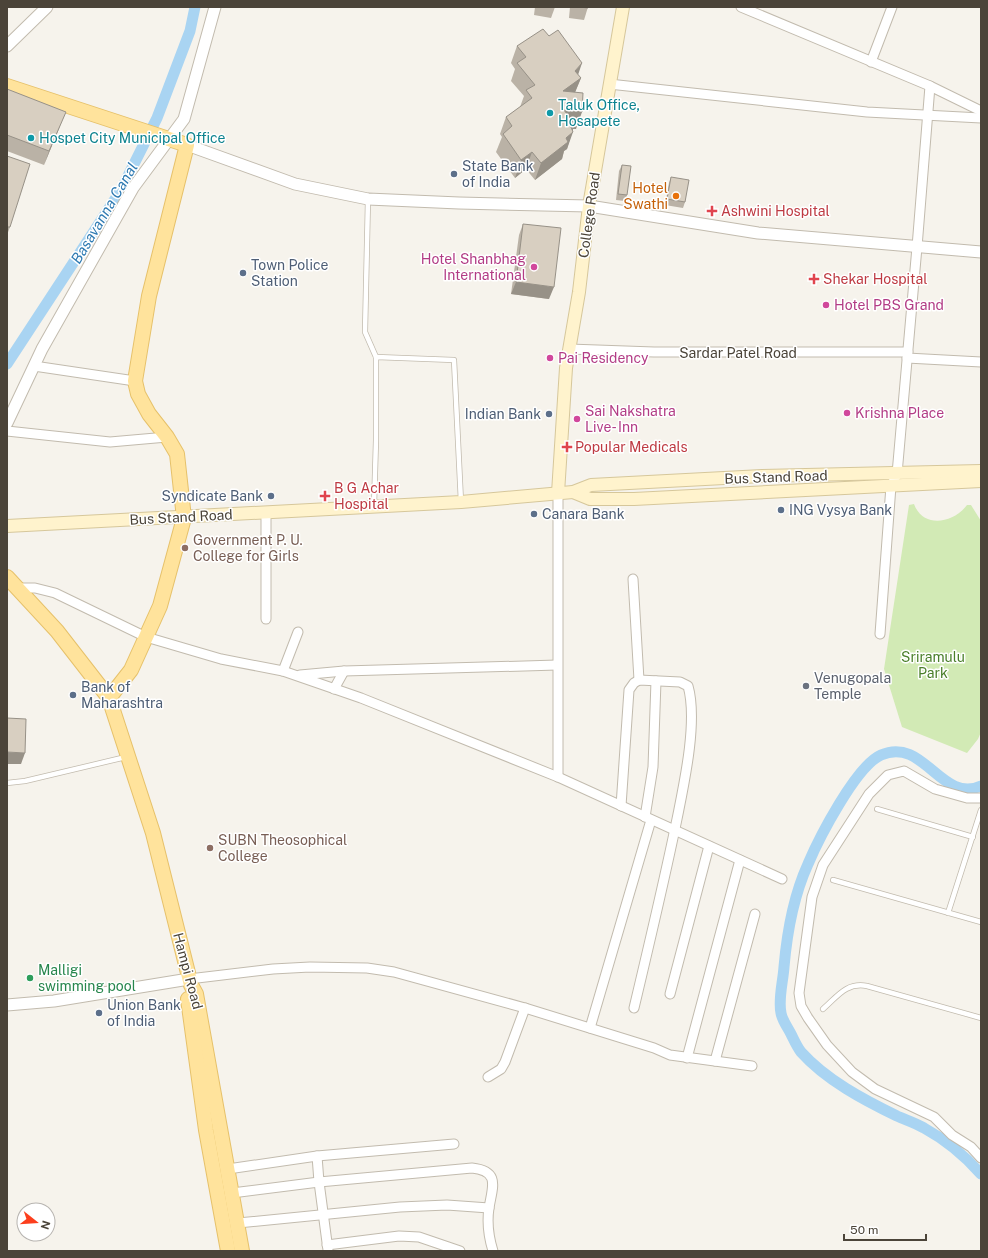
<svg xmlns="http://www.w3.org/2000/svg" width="988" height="1258" font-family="'Public Sans',sans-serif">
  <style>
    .green { fill: #d2eab5 }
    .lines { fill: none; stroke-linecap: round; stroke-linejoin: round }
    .canal { stroke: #a9d4f2; stroke-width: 11 }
    .service-casing { stroke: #c2bbae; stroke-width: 6 }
    .minor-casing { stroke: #c2bbae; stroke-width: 11 }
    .tertiary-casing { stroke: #c2bbae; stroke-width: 13 }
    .secondary-casing { stroke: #d6c79b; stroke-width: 14 }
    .primary-casing { stroke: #e6c16a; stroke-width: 16 }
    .service { stroke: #fff; stroke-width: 4.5 }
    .minor { stroke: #fff; stroke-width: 9 }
    .tertiary { stroke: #fff; stroke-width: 11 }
    .secondary { stroke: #fff3cd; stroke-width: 12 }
    .primary { stroke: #ffe39c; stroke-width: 14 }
    .wall { fill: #bab2a6 }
    .shaded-wall { fill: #979187 }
    .building { fill: #d8cfc1; stroke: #979187 }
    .culture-dot { fill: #0f9aa8; stroke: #fff; stroke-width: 1.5 }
    .service-dot { fill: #5c6f8a; stroke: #fff; stroke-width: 1.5 }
    .food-dot { fill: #e8710a; stroke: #fff; stroke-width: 1.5 }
    .health-dot { fill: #e0444e; stroke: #fff; stroke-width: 1.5 }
    .hotel-dot { fill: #d1479c; stroke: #fff; stroke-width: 1.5 }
    .education-dot { fill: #8d6e63; stroke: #fff; stroke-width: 1.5 }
    .worship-dot { fill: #6b7280; stroke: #fff; stroke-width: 1.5 }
    .leisure-dot { fill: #2e9e5b; stroke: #fff; stroke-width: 1.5 }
    .labels { text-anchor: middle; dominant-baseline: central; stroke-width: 3; stroke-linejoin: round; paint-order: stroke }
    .culture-label { font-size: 14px; fill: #0d838f; stroke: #fff; text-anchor: start }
    .service-label { font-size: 14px; fill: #4e5e75; stroke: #fff; text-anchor: start }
    .food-label { font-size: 14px; fill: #c56008; stroke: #fff; text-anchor: end }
    .health-label { font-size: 14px; fill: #be3a42; stroke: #fff; text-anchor: start }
    .street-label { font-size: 14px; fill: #4b4439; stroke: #fff }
    .hotel-label { font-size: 14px; fill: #b23c85; stroke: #fff; text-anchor: start }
    .education-label { font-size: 14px; fill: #785e54; stroke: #fff; text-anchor: start }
    .park-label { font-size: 14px; fill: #4a7f2a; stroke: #fff }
    .worship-label { font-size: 14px; fill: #5b616d; stroke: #fff; text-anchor: start }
    .leisure-label { font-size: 14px; fill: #27864d; stroke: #fff; text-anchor: start }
    .water-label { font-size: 15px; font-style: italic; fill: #2e7ab2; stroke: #fff }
  </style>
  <rect width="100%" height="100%" fill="#f6f3ec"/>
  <path class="green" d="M914,504C923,529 954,523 967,505H971L981,521V732L978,739L967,753L902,727L884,669L909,505Z"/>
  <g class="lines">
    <g class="canal">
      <polyline points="7,364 121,190 157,118 190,31 195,7"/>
      <path d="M981,786C941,804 924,736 881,755C856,766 819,838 808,864C793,897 787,932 784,967C783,982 778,999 781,1013C782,1020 788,1028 791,1034C794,1040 797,1047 801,1052C826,1080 864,1100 897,1116C906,1120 916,1123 924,1128C946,1140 965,1156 981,1174"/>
    </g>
    <defs>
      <g id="service">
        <polyline points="368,199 365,332 376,357"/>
        <polyline points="374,506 376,440 376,357 454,360 461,502"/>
        <polyline points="7,783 25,781 126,757"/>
        <polyline points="877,809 973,837"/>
        <polyline points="833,880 981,922"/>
        <polyline points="948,913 981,810"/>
        <path d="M823,1009C837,997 846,982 867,986L981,1018"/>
      </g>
      <g id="minor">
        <polyline points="741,7 930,86 981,111"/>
        <polyline points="871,62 892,7"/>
        <polyline points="609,84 867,112 981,118"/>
        <polyline points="569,349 654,352 908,352"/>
        <polyline points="907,358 981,362"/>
        <polyline points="34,366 135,381"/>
        <polyline points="7,431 110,442 167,437"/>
        <polyline points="266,513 266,619"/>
        <polyline points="633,579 639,680"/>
        <polyline points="18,588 35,588 55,593 146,637 221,659 283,671 361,698 558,777 782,879"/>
        <polyline points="880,634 891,486 897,474 917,247 930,86"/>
        <polyline points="283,671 298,632"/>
        <polyline points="300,675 344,671 557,665"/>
        <polyline points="334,689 344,671"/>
        <polyline points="558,777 558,493"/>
        <polyline points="981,798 967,798 935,789 904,771 888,775 869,794 823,865 812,897 799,993 801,1006 808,1018 827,1045 852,1072 875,1089 934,1117 952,1135 971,1147 981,1158"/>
        <path d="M621,806L629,690L634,683L639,680L680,682L688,686C698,721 684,784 677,819C664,882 649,945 634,1008"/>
        <polyline points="645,817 653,767 656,681"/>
        <polyline points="189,979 273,969 310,967 367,968 394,972 525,1008 654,1048 670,1055 752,1066"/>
        <polyline points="670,994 709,846"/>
        <polyline points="590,1028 651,820"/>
        <polyline points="687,1058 740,860"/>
        <polyline points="715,1061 755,914"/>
        <polyline points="488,1077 501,1069 505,1062 525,1008"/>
        <polyline points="317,1156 319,1182 328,1250"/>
        <polyline points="228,1169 317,1156 454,1144"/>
        <path d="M232,1193L319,1182L472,1168C501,1171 492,1188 489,1208C487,1221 489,1238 493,1251"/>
        <polyline points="238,1223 400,1207 447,1205 489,1208"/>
        <polyline points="327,1245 399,1236 419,1237 460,1251"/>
      </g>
      <g id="tertiary">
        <polyline points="7,46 47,7"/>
        <polyline points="187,145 295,184 368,199 459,203 589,206 758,233 981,252"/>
        <polyline points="7,423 42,349 133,188 184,119 215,7"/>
        <polyline points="7,1005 54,1001 189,979"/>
      </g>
      <g id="secondary">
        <polyline points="573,492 590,499 634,499 981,481"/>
        <polyline points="558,493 566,368 579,292 589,206 623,7"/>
        <polyline points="7,526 461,502 573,492 591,485 762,476 981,471"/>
      </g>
      <g id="primary">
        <polyline points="7,86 187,145 149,296 135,381 138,394 149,414 167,437 177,454 184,518 160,606 131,670 109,698"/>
        <polyline points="7,577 57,631 109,698 153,833 191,985 196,994 242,1251"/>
        <polyline points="188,999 206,1130 228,1251"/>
      </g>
    </defs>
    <use href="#service" class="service-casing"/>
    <use href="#minor" class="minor-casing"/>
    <use href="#tertiary" class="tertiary-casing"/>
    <use href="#secondary" class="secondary-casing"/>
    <use href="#primary" class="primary-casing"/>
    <use href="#service" class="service"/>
    <use href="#minor" class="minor"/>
    <use href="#tertiary" class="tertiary"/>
    <use href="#secondary" class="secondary"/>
    <use href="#primary" class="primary"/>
  </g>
  <g class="wall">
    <polygon points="535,7 555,7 551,18 534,15"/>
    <polygon points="570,7 588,7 584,20 569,18"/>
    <polygon points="517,46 578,75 581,78 575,92 576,129 573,129 567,149 564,151 562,159 535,180 526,169 515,178 496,152 502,137 500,134 506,117 520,107 524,96 511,81 515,69 511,63"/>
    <polygon points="7,89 60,126 44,165 7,151"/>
    <polygon points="7,156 10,227 7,235"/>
    <polygon points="622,165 627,195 625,201 616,200 619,171"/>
    <polygon points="671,177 685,202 683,208 665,205 669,183"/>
    <polygon points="523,224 549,299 511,294 519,235"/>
  </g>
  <g class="shaded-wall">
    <polygon points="582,63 576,81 581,78 574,95 563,91 575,71"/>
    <polygon points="564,110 582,112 576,129 573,129 572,133 573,132 567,149 564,151 562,159 535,180 541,163 566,138"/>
    <polygon points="66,112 60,126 44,165 49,151"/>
    <polygon points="532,152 526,169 515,178 521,160"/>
    <polygon points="516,282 554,287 549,299 511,294"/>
    <polygon points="7,752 25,753 21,764 7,764"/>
  </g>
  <g class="building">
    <polygon points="580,7 588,7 588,8"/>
    <polygon points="543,29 549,36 558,30 582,63 575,71 581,78 563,91 583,93 582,112 564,110 575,125 571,127 573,132 566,138 568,142 541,163 532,152 521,160 503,134 512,126 506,117 532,98 526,90 535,85 517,63 526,57 517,46"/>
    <polygon points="7,89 66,112 49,151 7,135"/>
    <polygon points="7,156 30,164 10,227 7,227"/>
    <polygon points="622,165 631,166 627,195 618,194"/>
    <polygon points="671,177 689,180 685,202 667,199"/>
    <polygon points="523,224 561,228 554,287 516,282"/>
    <polygon points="7,718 26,719 25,753 7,752"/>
  </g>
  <g class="culture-dot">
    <circle cx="550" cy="113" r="4"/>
    <circle cx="31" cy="138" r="4"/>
  </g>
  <g class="service-dot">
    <circle cx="454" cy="174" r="4"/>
    <circle cx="243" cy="273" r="4"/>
    <circle cx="549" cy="414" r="4"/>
    <circle cx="271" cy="496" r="4"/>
    <circle cx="781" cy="510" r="4"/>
    <circle cx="534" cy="514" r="4"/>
    <circle cx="73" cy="695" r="4"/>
    <circle cx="99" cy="1013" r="4"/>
  </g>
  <circle class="food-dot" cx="676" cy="196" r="4"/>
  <g class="health-dot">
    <path d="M710 205h4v4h4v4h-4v4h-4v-4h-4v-4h4z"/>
    <path d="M812 273h4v4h4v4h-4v4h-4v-4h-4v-4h4z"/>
    <path d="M565 441h4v4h4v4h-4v4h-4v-4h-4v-4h4z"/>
    <path d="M323 490h4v4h4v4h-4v4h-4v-4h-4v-4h4z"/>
  </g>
  <g class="hotel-dot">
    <circle cx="534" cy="267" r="4"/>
    <circle cx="826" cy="305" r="4"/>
    <circle cx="550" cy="358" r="4"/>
    <circle cx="847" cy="413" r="4"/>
    <circle cx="577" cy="419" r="4"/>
  </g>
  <g class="education-dot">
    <circle cx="185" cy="548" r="4"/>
    <circle cx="210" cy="848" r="4"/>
  </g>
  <circle class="worship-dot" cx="806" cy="686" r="4"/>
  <circle class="leisure-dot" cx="30" cy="978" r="4"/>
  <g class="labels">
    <g class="culture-label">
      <text x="558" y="105">Taluk Office,<tspan x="558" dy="16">Hosapete</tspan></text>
      <text x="39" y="138">Hospet City Municipal Office</text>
    </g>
    <g class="service-label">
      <text x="462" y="166">State Bank<tspan x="462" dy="16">of India</tspan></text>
      <text x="251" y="265">Town Police<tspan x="251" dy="16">Station</tspan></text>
      <text x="541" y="414" text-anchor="end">Indian Bank</text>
      <text x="263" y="496" text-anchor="end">Syndicate Bank</text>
      <text x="789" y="510">ING Vysya Bank</text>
      <text x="542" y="514">Canara Bank</text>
      <text x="81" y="687">Bank of<tspan x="81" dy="16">Maharashtra</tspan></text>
      <text x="107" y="1005">Union Bank<tspan x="107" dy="16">of India</tspan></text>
    </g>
    <g class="food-label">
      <text x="668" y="188">Hotel<tspan x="668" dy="16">Swathi</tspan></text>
    </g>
    <g class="health-label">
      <text x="721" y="211">Ashwini Hospital</text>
      <text x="823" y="279">Shekar Hospital</text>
      <text x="575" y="447">Popular Medicals</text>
      <text x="334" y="488">B G Achar<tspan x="334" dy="16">Hospital</tspan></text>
    </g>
    <g class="street-label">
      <text transform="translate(589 215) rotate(-82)">College Road</text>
      <text x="738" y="353">Sardar Patel Road</text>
      <text transform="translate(776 477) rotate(-2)">Bus Stand Road</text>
      <text transform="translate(181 517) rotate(-3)">Bus Stand Road</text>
      <text transform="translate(188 971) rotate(75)">Hampi Road</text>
    </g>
    <g class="hotel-label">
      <text x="526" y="259" text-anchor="end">Hotel Shanbhag<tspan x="526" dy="16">International</tspan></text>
      <text x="834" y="305">Hotel PBS Grand</text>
      <text x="558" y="358">Pai Residency</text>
      <text x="585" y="411">Sai Nakshatra<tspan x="585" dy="16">Live- Inn</tspan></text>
      <text x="855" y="413">Krishna Place</text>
    </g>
    <g class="education-label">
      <text x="193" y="540">Government P. U.<tspan x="193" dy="16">College for Girls</tspan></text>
      <text x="218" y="840">SUBN Theosophical<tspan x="218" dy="16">College</tspan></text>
    </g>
    <g class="park-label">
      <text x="933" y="657">Sriramulu<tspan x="933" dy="16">Park</tspan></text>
    </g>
    <g class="worship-label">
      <text x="814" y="678">Venugopala<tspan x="814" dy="16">Temple</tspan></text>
    </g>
    <g class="leisure-label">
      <text x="38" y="970">Malligi<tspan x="38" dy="16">swimming pool</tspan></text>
    </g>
    <g class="water-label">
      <text transform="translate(104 213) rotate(-59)">Basavanna Canal</text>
    </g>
  </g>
  <rect width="988" height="1258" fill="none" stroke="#4b4439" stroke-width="16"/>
  <g transform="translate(36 1222) rotate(107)"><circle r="19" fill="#ffffff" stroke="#b7b4b0"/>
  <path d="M0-3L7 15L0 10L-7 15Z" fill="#fc3f1d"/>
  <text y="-6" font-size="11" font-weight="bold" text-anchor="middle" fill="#4b4439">N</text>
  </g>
  <path d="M844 1234v6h82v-6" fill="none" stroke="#4b4439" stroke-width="2"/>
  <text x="850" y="1234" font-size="12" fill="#4b4439" stroke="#ffffff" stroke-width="3" paint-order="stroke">50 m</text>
</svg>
